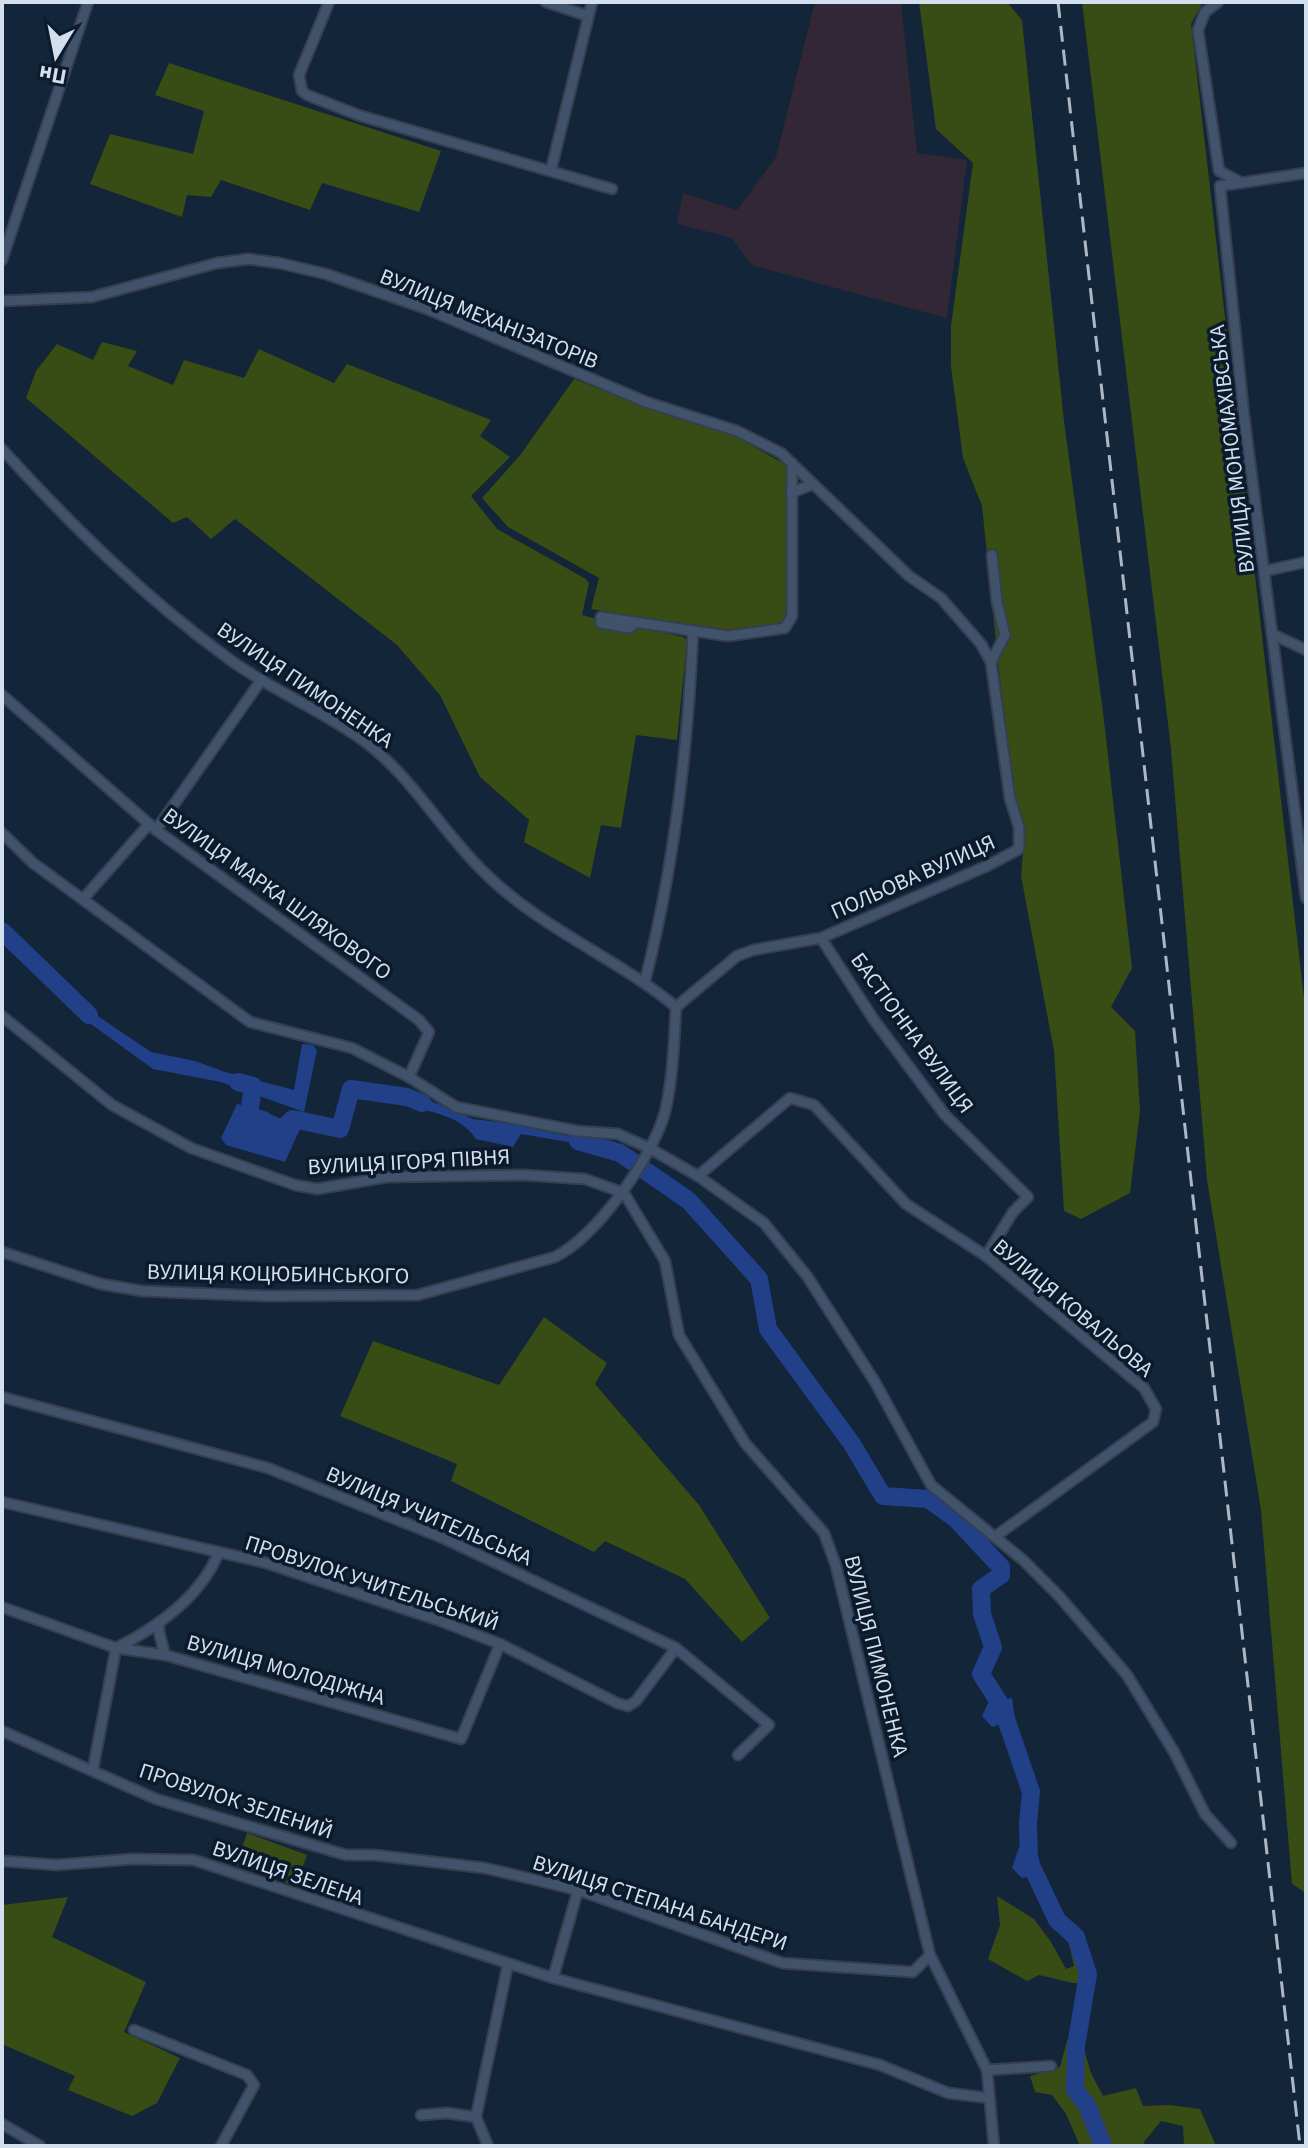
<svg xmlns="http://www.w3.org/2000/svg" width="1308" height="2148" font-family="'Source Sans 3',sans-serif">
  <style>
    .industrial { fill: #312735 }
    .green { fill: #384c14 }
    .water { fill: #22408a }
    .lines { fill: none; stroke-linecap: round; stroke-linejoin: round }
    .river { stroke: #22408a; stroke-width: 18 }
    .street-casing { stroke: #343f50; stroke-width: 13 }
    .street { stroke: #40536a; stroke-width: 9 }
    .rail { stroke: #abb8c7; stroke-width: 3; stroke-dasharray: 16 8; stroke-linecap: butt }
    .labels { text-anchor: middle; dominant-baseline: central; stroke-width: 7; stroke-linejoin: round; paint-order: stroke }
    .street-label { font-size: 22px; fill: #d4dfed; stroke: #0a1b2e }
  </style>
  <rect width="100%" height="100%" fill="#132539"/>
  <polygon class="industrial" points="815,2 901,2 917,153 967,160 947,318 751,265 732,238 677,224 683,193 737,210 776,157"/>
  <g class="green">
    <polygon points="919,2 1007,2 1022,20 1064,421 1103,712 1132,968 1111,1007 1135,1031 1140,1111 1130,1193 1081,1219 1064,1211 1054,1051 1021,876 1025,827 1011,785 982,506 963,458 951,367 951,326 973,163 936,129"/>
    <polygon points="1082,2 1203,2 1191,24 1306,1015 1306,1893 1292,1884 1261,1510 1207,1180 1171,749"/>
    <polygon points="169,63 441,151 419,212 322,183 310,210 221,180 211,197 187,195 182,217 90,184 110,134 193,154 204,111 155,95"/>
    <polygon points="102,342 137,351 128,366 173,385 184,360 244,378 259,349 334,383 347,364 491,420 480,436 510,457 471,496 497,529 586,579 589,583 582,615 597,619 599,627 629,634 636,627 683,637 687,640 677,740 636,735 621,828 601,825 590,878 524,842 529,820 480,777 440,695 397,645 235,519 211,539 187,517 173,523 26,398 36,371 57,344 93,360"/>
    <polygon points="574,379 655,411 733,435 788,466 786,618 780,625 733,633 591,609 599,578 508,527 482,498 521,454"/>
    <polygon points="544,1317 607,1363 595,1384 699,1505 770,1618 742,1642 685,1579 605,1541 594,1552 451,1481 457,1464 340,1416 373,1341 499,1385"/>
    <polygon points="247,1833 307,1855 296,1886 236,1865"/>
    <polygon points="997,1896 1034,1919 1051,1942 1066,1969 1074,1966 1067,1935 1085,1942 1094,1983 1073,1983 1039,1975 1027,1981 988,1959 1000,1925"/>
    <polygon points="68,1897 52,1937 146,1982 124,2032 180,2058 157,2103 132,2116 68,2090 75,2076 2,2044 2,1905"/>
    <polygon points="1068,2038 1083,2046 1091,2073 1103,2096 1136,2088 1143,2106 1170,2105 1200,2109 1216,2146 1184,2146 1183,2126 1161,2121 1144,2142 1145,2146 1080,2146 1066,2114 1052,2095 1035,2092 1030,2076 1060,2067"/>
  </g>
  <g class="water">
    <polygon points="74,1000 151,1052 195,1061 225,1072 294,1090 302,1044 313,1045 317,1050 304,1112 221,1082 153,1069 73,1011"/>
    <path d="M403,1089L473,1119L506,1123L610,1145L598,1147L521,1134L513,1147L476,1139C457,1111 425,1113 397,1102Z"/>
    <polygon points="237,1104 268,1112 273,1120 290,1125 297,1123 300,1129 285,1162 226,1145 221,1138"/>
    <polygon points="1012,1698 1015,1719 992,1727 982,1716 988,1703"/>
    <polygon points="1019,1847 1037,1850 1042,1873 1022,1878 1012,1868"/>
  </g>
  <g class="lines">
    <g class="river">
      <polyline points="2,931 89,1015"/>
      <polyline points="238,1082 253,1086 249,1115 282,1129 293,1119 340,1129 351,1089 407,1097 422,1103"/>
      <polyline points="578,1141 620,1153 689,1201 759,1279 768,1329 852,1444 883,1496 928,1499 956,1519 1001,1567 1001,1575 981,1589 982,1614 993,1647 981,1674 1002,1707 1031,1792 1028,1823 1029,1861 1057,1920 1076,1937 1088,1974 1076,2046 1075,2090 1087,2105 1103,2146"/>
    </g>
    <defs>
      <g id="street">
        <polyline points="329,2 299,75 302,91 307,95 358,115 612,189"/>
        <polyline points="546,2 588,16"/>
        <polyline points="1218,2 1205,12 1198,30 1219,171 1242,183"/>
        <polyline points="551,170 592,2"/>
        <polyline points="1306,173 1220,186 1244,416 1306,898"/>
        <polyline points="2,260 88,2"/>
        <polyline points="2,301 92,297 217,263 248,259 279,263 326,274 430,310 646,402 737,431 781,453 909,576 941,598 981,644 991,662 1010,799 1019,827 1019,849 987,866 821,938 753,950 737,956 676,1007"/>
        <path d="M2,449C72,526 145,598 229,659C271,690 322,710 364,741C413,777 443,834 487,875C542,929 617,958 676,1007"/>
        <polyline points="791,493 813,484"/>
        <polyline points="1265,571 1306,562"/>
        <polyline points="601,617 728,636 785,628 792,616 792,463"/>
        <polyline points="601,617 601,623 629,628 636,622"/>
        <polyline points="1272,634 1306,650"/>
        <polyline points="991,662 1005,635 997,602 992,555"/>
        <polyline points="2,695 156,830 419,1020 429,1032 409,1077 456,1107 577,1131 618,1134 649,1148 698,1176 764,1223 807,1276 875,1382 931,1485 1023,1560 1059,1596 1127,1675 1174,1752 1205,1814 1231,1843"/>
        <polyline points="156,830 262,679"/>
        <polyline points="2,833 33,863 250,1022 352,1048 409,1077"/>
        <polyline points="84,898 149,824"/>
        <polyline points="821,938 874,1020 945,1115 1028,1197 1013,1212 986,1256"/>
        <path d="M645,981C674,867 688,749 693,631"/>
        <polyline points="2,1016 112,1105 191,1148 295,1185 317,1189 387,1177 523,1175 585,1179 624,1193"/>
        <polyline points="698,1176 790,1098 814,1105 906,1204 986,1256 1144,1388 1156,1409 1153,1422 996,1536"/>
        <polyline points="624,1193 665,1261 679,1335 745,1443 824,1533 836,1566 930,1955 987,2070 994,2146"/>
        <path d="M2,1252L101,1284L142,1291L265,1296L418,1295L555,1257C596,1237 653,1157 665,1112C673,1078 674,1042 676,1007"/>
        <polyline points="2,1397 268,1468 443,1538 676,1648 769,1725 738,1755"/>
        <polyline points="2,1502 266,1563 438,1620 500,1644 617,1703 628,1706 636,1701 676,1648"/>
        <polyline points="2,1607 116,1648 165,1655 461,1739 500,1644"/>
        <polyline points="159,1622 159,1632 165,1655"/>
        <polyline points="2,1731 156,1799 346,1855 374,1855 485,1868 578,1890 782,1963 913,1972 930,1955"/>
        <path d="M93,1769L116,1648C158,1627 201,1596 219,1552"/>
        <polyline points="2,1861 57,1865 132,1859 194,1860 553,1978 880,2065 948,2093 989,2098"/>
        <polyline points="553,1978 578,1890"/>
        <polyline points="134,2030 247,2075 254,2085 221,2146"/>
        <polyline points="987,2070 1051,2066"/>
        <polyline points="421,2115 447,2113 476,2117"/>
        <polyline points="476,2117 508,1964"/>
        <polyline points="476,2117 488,2146"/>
        <polyline points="2,2124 40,2146"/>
      </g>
    </defs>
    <use href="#street" class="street-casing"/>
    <use href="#street" class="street"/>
    <polyline class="rail" points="1058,2 1300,2146"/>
  </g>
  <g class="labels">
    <g class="street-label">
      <text transform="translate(489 319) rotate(22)">ВУЛИЦЯ МЕХАНІЗАТОРІВ</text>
      <text transform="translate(1232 449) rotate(-97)">ВУЛИЦЯ МОНОМАХІВСЬКА</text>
      <text transform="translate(305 685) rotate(34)">ВУЛИЦЯ ПИМОНЕНКА</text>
      <text transform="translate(913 877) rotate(-24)">ПОЛЬОВА ВУЛИЦЯ</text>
      <text transform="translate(277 894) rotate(36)">ВУЛИЦЯ МАРКА ШЛЯХОВОГО</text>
      <text transform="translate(912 1033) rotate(54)">БАСТІОННА ВУЛИЦЯ</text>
      <text transform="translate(409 1162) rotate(-3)">ВУЛИЦЯ ІГОРЯ ПІВНЯ</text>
      <text transform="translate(278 1274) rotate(1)">ВУЛИЦЯ КОЦЮБИНСЬКОГО</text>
      <text transform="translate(1073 1308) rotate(40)">ВУЛИЦЯ КОВАЛЬОВА</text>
      <text transform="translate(429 1516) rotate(23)">ВУЛИЦЯ УЧИТЕЛЬСЬКА</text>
      <text transform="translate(372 1583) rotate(18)">ПРОВУЛОК УЧИТЕЛЬСЬКИЙ</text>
      <text transform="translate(876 1656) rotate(76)">ВУЛИЦЯ ПИМОНЕНКА</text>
      <text transform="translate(286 1670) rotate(16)">ВУЛИЦЯ МОЛОДІЖНА</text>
      <text transform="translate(236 1801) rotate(18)">ПРОВУЛОК ЗЕЛЕНИЙ</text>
      <text transform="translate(288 1873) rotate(19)">ВУЛИЦЯ ЗЕЛЕНА</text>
      <text transform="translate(660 1903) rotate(18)">ВУЛИЦЯ СТЕПАНА БАНДЕРИ</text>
    </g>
  </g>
  <rect width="1308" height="2148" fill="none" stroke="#d4dfed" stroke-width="8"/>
  <g transform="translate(56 56) rotate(190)" stroke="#0a1b2e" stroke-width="6" paint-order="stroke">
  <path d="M0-6L14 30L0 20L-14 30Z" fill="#d4dfed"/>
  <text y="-12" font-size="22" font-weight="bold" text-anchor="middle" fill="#d4dfed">Пн</text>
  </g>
</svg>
